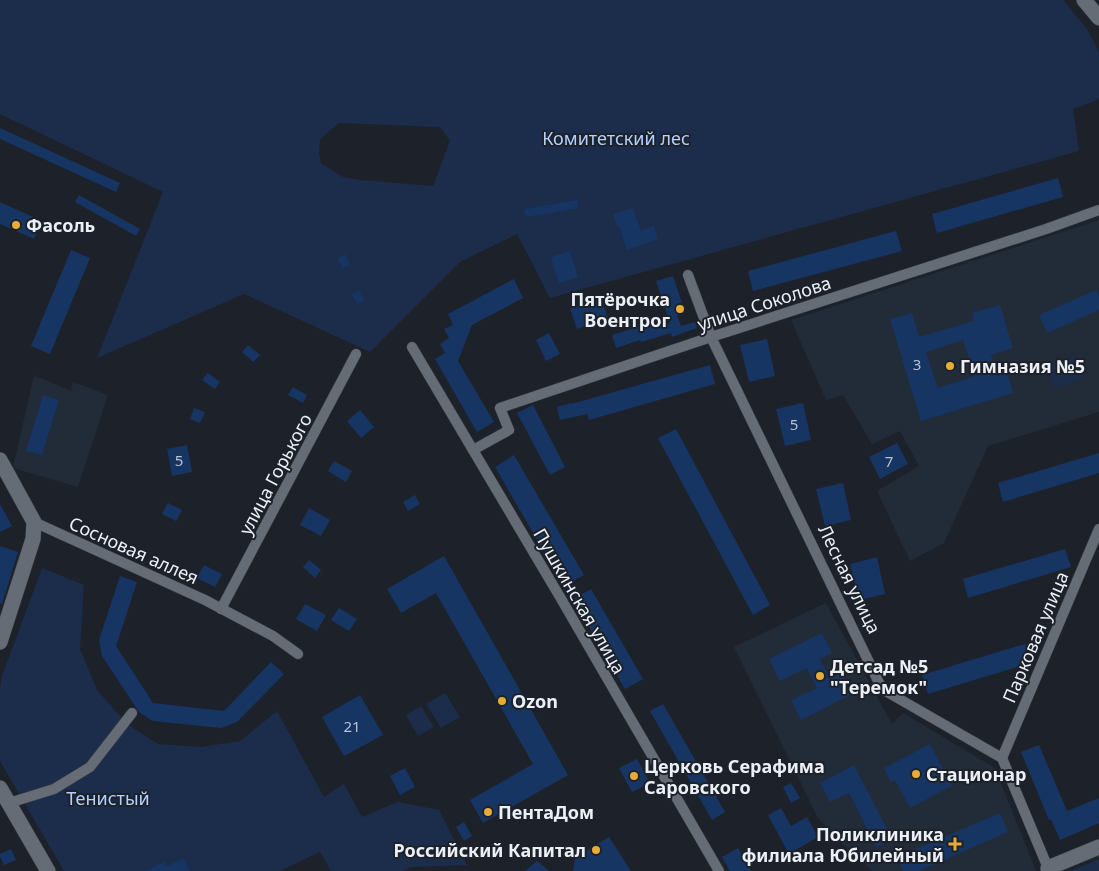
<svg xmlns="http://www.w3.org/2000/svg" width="1099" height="871" font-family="'Noto Sans',sans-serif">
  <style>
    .built { fill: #222b38 }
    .green { fill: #1b2d4a; fill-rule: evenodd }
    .building { fill: #173563; fill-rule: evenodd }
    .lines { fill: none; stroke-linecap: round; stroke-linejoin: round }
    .street-casing { stroke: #393d44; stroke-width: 11 }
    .secondary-casing { stroke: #393d44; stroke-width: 16 }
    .street { stroke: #666c76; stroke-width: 10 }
    .secondary { stroke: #666c76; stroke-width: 15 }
    .poi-dot { fill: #e8ab37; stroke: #1d222a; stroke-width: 2 }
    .labels { text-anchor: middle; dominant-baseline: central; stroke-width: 4; stroke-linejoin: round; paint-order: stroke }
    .number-label { font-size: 15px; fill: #b7c1d1 }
    .park-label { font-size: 18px; fill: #b3d0fe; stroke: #1d222a }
    .poi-label { font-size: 18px; font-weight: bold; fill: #ecf0f6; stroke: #1d222a; text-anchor: start }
    .street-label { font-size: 18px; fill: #ecf0f6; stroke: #1d222a }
  </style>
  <rect width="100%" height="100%" fill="#1d222a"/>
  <g class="built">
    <polygon points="1099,220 1099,412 988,446 944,543 910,561 877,491 919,466 900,431 872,444 843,395 826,400 791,320"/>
    <polygon points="34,375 71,391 73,382 108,395 78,487 13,468"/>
    <polygon points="826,603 892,724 903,713 995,768 1036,871 873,871 854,855 818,818 734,647"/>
  </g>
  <g class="green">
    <path d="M0,0H1063L1087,29L1099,52V97L1095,101L1073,109L1079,151L550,298L517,234L460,262L370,352L244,294L97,358L163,192L0,114ZM339,123L440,127L450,141L433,186L360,180L343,177L321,163L319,153L320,139Z"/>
    <polygon points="1075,357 1083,378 1054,389 1046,368"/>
    <polygon points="42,568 84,585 80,649 97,690 127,724 158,744 200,747 240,741 277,711 324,797 344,784 362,817 398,802 439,810 467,865 411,867 403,871 331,871 320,852 279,871 64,871 0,761 0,688 2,676"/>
    <polygon points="445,693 460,717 441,728 426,704"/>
    <polygon points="421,706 434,727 418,736 406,715"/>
    <polygon points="1099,859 1099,871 1070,871"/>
  </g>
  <g class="building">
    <polygon points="0,128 120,183 116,192 0,139"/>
    <polygon points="1058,178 1063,197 937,233 932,214"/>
    <polygon points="79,195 140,229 136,236 75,202"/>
    <polygon points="577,200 578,208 526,217 524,209"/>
    <polygon points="0,202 42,221 34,239 0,224"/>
    <polygon points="633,208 641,231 654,226 658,239 627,250 619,226 617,227 613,214"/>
    <polygon points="896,231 902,251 753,291 748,271"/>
    <polygon points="71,250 90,258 50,354 31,346"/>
    <polygon points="570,251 578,277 559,283 551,257"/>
    <polygon points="345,254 350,265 342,268 338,258"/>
    <polygon points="673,276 685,312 677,315 681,326 695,322 697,328 672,337 671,333 641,342 640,340 616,348 612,335 653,322 655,328 670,323 656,281"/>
    <polygon points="514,279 523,298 472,325 458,361 494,422 477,432 435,359 445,353 440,344 449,338 444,329 453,325 448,314"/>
    <polygon points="359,290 364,301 357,304 352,294"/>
    <polygon points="1096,290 1099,297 1099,310 1047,333 1039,315"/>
    <polygon points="601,298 608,318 577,329 570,309"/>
    <path d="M1000,305L1013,348L991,355L997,376L1007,373L1013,393L921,421L890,319L912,313L919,337L974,321L972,313ZM963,340L975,376L938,388L926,352Z"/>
    <polygon points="549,333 560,354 546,361 536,340"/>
    <polygon points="767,339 775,376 749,382 740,345"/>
    <polygon points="248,345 260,355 253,362 242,352"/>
    <polygon points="710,365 715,384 589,420 587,414 560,420 557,407 571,403 571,404"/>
    <polygon points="208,373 220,382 215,389 202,380"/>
    <polygon points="293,387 307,395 303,403 288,395"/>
    <polygon points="43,395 59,400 42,455 26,451"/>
    <polygon points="803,403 811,440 785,446 776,409"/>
    <polygon points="533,405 565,467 550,475 517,413"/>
    <polygon points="194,408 205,412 200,423 190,419"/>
    <polygon points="360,410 374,427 361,438 347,421"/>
    <polygon points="676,429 770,605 753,615 658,438"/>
    <polygon points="897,443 908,464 880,479 869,457"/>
    <polygon points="187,445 192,472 172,476 167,449"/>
    <polygon points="1099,453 1099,473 1003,502 998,483"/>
    <polygon points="514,455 584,575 564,586 495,467"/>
    <polygon points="334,461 352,471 346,482 328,471"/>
    <polygon points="843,483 851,520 825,526 816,489"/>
    <polygon points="415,495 420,504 408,511 403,502"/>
    <polygon points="168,503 182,510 176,521 162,514"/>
    <polygon points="0,504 12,526 0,532"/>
    <polygon points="309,508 330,520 321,536 300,525"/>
    <polygon points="0,546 18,552 2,604 0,604"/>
    <polygon points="1065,549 1071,567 968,598 963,579"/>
    <polygon points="444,556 568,775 483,823 470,800 533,764 436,593 401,613 387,589"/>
    <polygon points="877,557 885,594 859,600 850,564"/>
    <polygon points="309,560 321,570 315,578 303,567"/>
    <polygon points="204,565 222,574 215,587 197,578"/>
    <polygon points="120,576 137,582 116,646 153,703 224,711 271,662 284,674 237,722 221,728 153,721 139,712 102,656 99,640"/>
    <polygon points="591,589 643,679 625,689 573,599"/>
    <polygon points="305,604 326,615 317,631 296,619"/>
    <polygon points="339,608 357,619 349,631 331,620"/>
    <polygon points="822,633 832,653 820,659 830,679 842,673 852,694 801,720 791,700 817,688 807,668 780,681 769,659"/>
    <polygon points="1025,644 1030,663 928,694 922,675"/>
    <polygon points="360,695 383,735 344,756 322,717"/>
    <polygon points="663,704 725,812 712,820 650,711"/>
    <polygon points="930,744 952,786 910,808 895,780 891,782 884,768"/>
    <polygon points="1039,745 1067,811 1099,798 1099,823 1060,840 1051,819 1049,820 1021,752"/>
    <polygon points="637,759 650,783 632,792 619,768"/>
    <polygon points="854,765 892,839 876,847 849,793 830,802 820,783"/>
    <polygon points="405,768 415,787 400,795 390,776"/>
    <polygon points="791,783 800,798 791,803 783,787"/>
    <polygon points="781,808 791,826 807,817 818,837 789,854 768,815"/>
    <polygon points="1000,813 1008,832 919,871 903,871 897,857"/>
    <polygon points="464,822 472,836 464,841 456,827"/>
    <polygon points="609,837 631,871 573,871 575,858"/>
    <polygon points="738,848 751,871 730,871 722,857"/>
    <polygon points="11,849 16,860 4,865 0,857 0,854"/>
    <polygon points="183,858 190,871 146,871 164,862 166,867"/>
    <polygon points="537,861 549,871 525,871"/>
  </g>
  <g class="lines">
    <defs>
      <g id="street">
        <polyline points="688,275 711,337 882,689 1002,758 1048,868"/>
        <polyline points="412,347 560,597 719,871"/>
        <polyline points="473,450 509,430 500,408 711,337 1046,229 1099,210"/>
        <polyline points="34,522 205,600 273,636 298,654"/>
        <polyline points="221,609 356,354"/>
        <polyline points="1002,758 1099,529"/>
        <polyline points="9,803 54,789 90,767 132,713"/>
      </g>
      <g id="secondary">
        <polyline points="1084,0 1099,18"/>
        <polyline points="0,460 34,522 33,539 0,642"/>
        <polyline points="0,788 48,871"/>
        <polyline points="1050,871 1048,868 1099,847"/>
      </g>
    </defs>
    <use href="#street" class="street-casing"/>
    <use href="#secondary" class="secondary-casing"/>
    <use href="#street" class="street"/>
    <use href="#secondary" class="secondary"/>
  </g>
  <g class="poi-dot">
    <circle cx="16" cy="225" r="5"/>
    <circle cx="680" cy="309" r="5"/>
    <circle cx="950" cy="366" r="5"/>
    <circle cx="820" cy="676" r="5"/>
    <circle cx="502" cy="701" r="5"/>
    <circle cx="916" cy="774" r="5"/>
    <circle cx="634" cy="776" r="5"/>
    <circle cx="488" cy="812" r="5"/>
    <path d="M952.5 836.5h5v5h5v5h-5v5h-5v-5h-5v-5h5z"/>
    <circle cx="596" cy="850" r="5"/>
  </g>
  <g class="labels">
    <g class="number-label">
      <text x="917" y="364">3</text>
      <text x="794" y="424">5</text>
      <text x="179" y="460">5</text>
      <text x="889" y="461">7</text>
      <text x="352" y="726">21</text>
    </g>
    <g class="park-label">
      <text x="616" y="138">Комитетский лес</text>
      <text x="108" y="798">Тенистый</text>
    </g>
    <g class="poi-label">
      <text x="26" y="225">Фасоль</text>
      <text x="670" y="299" text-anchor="end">Пятёрочка<tspan x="670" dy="21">Воентрог</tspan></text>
      <text x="960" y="366">Гимназия №5</text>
      <text x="830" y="666">Детсад №5<tspan x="830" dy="21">"Теремок"</tspan></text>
      <text x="512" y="701">Ozon</text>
      <text x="644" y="766">Церковь Серафима<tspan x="644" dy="21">Саровского</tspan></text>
      <text x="926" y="774">Стационар</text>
      <text x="498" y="812">ПентаДом</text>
      <text x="944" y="834" text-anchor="end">Поликлиника<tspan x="944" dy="21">филиала Юбилейный</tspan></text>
      <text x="586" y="850" text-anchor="end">Российский Капитал</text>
    </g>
    <g class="street-label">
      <text transform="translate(764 303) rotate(-18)">улица Соколова</text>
      <text transform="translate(275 474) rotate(-62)">улица Горького</text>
      <text transform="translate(134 550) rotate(24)">Сосновая аллея</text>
      <text transform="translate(850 579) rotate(64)">Лесная улица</text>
      <text transform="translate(580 601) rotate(60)">Пушкинская улица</text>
      <text transform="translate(1035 637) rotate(-67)">Парковая улица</text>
    </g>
  </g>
</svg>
